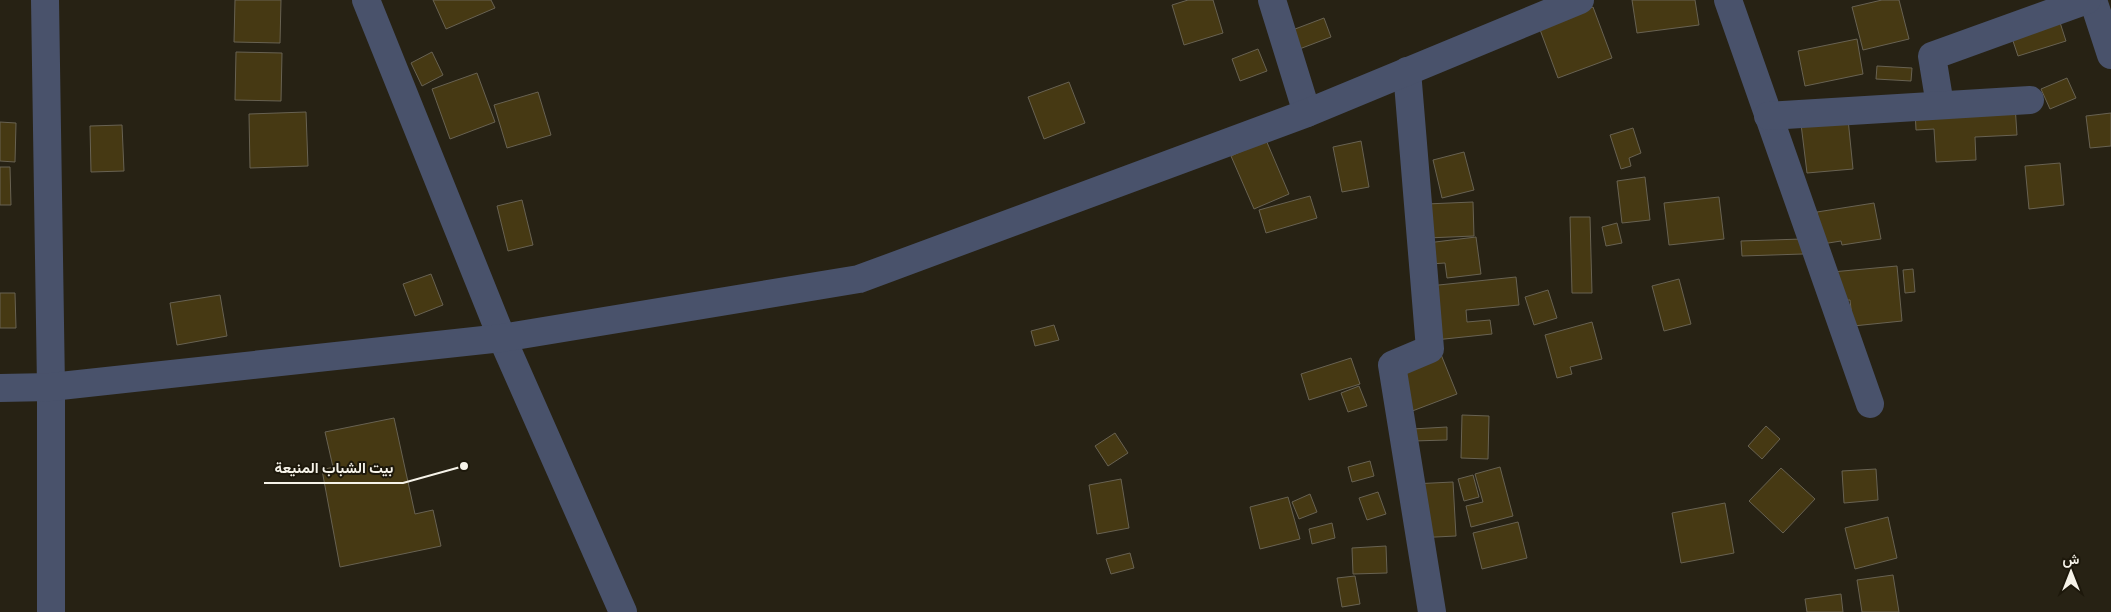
<svg xmlns="http://www.w3.org/2000/svg" width="2111" height="612" font-family="'Archivo Narrow',Vazirmatn,sans-serif">
  <style>
    .building { fill: #463913; stroke: #686252 }
    .lines { fill: none; stroke-linecap: round; stroke-linejoin: round }
    .minor { stroke: #49526b; stroke-width: 28 }
    .leader { fill: none; stroke: #f6f3e9; stroke-width: 2 }
    .callout-dot { fill: #f6f3e9; stroke: #1d180b; stroke-width: 2 }
    .callout-label { font-size: 15px; text-anchor: middle; font-weight: bold; fill: #f6f3e9; stroke: #1d180b; stroke-width: 4; stroke-linejoin: round; paint-order: stroke }
  </style>
  <rect width="100%" height="100%" fill="#272214"/>
  <g class="building">
    <polygon points="235,0 281,0 280,43 234,42"/>
    <polygon points="433,0 491,0 495,8 446,29"/>
    <polygon points="1188,0 1213,0 1223,33 1184,45 1172,5"/>
    <polygon points="1632,0 1695,0 1699,25 1637,33"/>
    <polygon points="1882,0 1899,0 1909,39 1863,50 1852,7"/>
    <polygon points="1593,7 1612,58 1558,78 1539,27"/>
    <polygon points="2055,7 2066,41 2018,56 2007,23"/>
    <polygon points="1324,18 1331,37 1281,56 1274,37"/>
    <polygon points="1857,39 1863,74 1805,86 1798,51"/>
    <polygon points="1258,49 1267,71 1240,81 1232,59"/>
    <polygon points="236,52 282,53 281,101 235,100"/>
    <polygon points="432,52 443,75 422,86 411,63"/>
    <polygon points="1877,66 1912,68 1911,81 1876,79"/>
    <polygon points="477,73 495,122 450,139 432,89"/>
    <polygon points="2067,78 2076,98 2050,109 2041,89"/>
    <polygon points="1069,82 1085,123 1044,139 1028,97"/>
    <polygon points="538,92 551,135 507,148 494,105"/>
    <polygon points="2015,105 2017,135 1975,137 1976,160 1936,162 1934,129 1916,130 1915,110"/>
    <polygon points="306,112 308,166 250,168 249,114"/>
    <polygon points="2111,113 2111,146 2090,148 2086,116"/>
    <polygon points="1848,119 1853,169 1807,173 1801,124"/>
    <polygon points="0,122 16,123 15,162 0,161"/>
    <polygon points="122,125 124,171 91,172 90,126"/>
    <polygon points="1633,128 1641,153 1629,158 1631,166 1621,169 1610,135"/>
    <polygon points="1266,140 1289,194 1254,209 1231,156"/>
    <polygon points="1361,141 1369,187 1342,192 1333,147"/>
    <polygon points="1464,152 1474,190 1442,198 1433,160"/>
    <polygon points="2060,163 2064,205 2029,209 2025,166"/>
    <polygon points="0,167 10,167 11,205 0,205"/>
    <polygon points="1645,177 1650,220 1622,223 1617,181"/>
    <polygon points="1310,196 1317,218 1266,233 1259,210"/>
    <polygon points="1719,197 1724,239 1669,245 1664,203"/>
    <polygon points="522,200 533,245 508,251 497,206"/>
    <polygon points="1473,202 1474,236 1427,238 1426,204"/>
    <polygon points="1874,203 1881,239 1842,245 1841,241 1822,244 1817,212"/>
    <polygon points="1570,217 1590,217 1592,293 1572,293"/>
    <polygon points="1617,223 1622,243 1606,246 1602,227"/>
    <polygon points="1476,237 1481,274 1447,278 1445,263 1430,264 1427,243"/>
    <polygon points="1802,239 1803,254 1742,256 1741,241"/>
    <polygon points="1897,266 1902,321 1853,326 1850,300 1835,301 1832,272"/>
    <polygon points="1913,269 1915,292 1905,293 1903,270"/>
    <polygon points="431,274 443,305 415,316 403,284"/>
    <polygon points="1516,277 1519,305 1466,310 1467,322 1490,320 1492,334 1435,340 1429,286"/>
    <polygon points="1679,279 1691,324 1664,331 1652,286"/>
    <polygon points="1548,290 1557,318 1534,325 1525,297"/>
    <polygon points="0,293 15,293 16,328 0,328"/>
    <polygon points="220,295 227,336 177,345 170,303"/>
    <polygon points="1592,322 1602,359 1570,367 1572,374 1557,378 1545,335"/>
    <polygon points="1054,325 1059,340 1035,346 1031,331"/>
    <polygon points="1440,352 1457,394 1407,413 1391,371"/>
    <polygon points="1351,358 1360,384 1309,400 1301,374"/>
    <polygon points="1359,386 1367,406 1348,412 1341,393"/>
    <polygon points="1462,415 1489,416 1488,459 1461,458"/>
    <polygon points="394,418 415,514 433,510 441,546 340,567 322,470 333,467 325,432"/>
    <polygon points="1766,426 1780,439 1762,459 1748,446"/>
    <polygon points="1447,427 1447,440 1413,441 1412,429"/>
    <polygon points="1115,433 1128,453 1108,466 1095,446"/>
    <polygon points="1370,461 1374,476 1352,482 1348,467"/>
    <polygon points="1500,467 1513,516 1471,527 1466,506 1483,502 1475,474"/>
    <polygon points="1781,468 1815,499 1783,533 1749,501"/>
    <polygon points="1876,469 1878,500 1844,503 1842,471"/>
    <polygon points="1473,475 1479,497 1464,501 1458,479"/>
    <polygon points="1121,479 1129,528 1097,534 1089,485"/>
    <polygon points="1453,482 1456,536 1415,538 1412,484"/>
    <polygon points="1378,492 1386,514 1367,520 1359,498"/>
    <polygon points="1310,494 1317,512 1299,519 1292,502"/>
    <polygon points="1288,497 1300,539 1260,549 1250,507"/>
    <polygon points="1725,503 1734,553 1681,563 1672,513"/>
    <polygon points="1888,517 1897,558 1855,569 1845,528"/>
    <polygon points="1518,522 1527,558 1482,569 1473,533"/>
    <polygon points="1332,523 1335,538 1312,544 1309,529"/>
    <polygon points="1386,546 1387,573 1353,574 1352,548"/>
    <polygon points="1130,553 1134,568 1111,574 1106,559"/>
    <polygon points="1893,575 1899,612 1862,612 1857,580"/>
    <polygon points="1355,576 1360,604 1342,607 1337,578"/>
    <polygon points="1841,594 1843,612 1807,612 1805,599"/>
  </g>
  <g class="lines">
    <g class="minor">
      <polyline points="45,0 51,387 51,612"/>
      <polyline points="366,0 502,338 623,612"/>
      <polyline points="1272,0 1307,113"/>
      <polyline points="1728,0 1870,404"/>
      <polyline points="2093,0 2111,55"/>
      <polyline points="1407,71 1430,349 1392,365 1432,612"/>
      <polyline points="1940,105 1932,56 2087,0"/>
      <polyline points="1768,116 2030,100"/>
      <polyline points="0,388 51,387 502,338 859,279 1307,113 1580,0"/>
    </g>
  </g>
  <path class="leader" d="M464 466L403 483H264"/>
  <circle class="callout-dot" cx="464" cy="466" r="5"/>
  <g class="callout-label">
    <text x="334" y="473">بيت الشباب المنيعة</text>
  </g>
  <g transform="translate(2071 572)" stroke="#1d180b" stroke-width="4" paint-order="stroke">
  <path d="M0-4L9 19L0 12L-9 19Z" fill="#f6f3e9"/>
  <text y="-8" font-size="14" font-weight="bold" text-anchor="middle" fill="#f6f3e9">ش</text>
  </g>
</svg>
